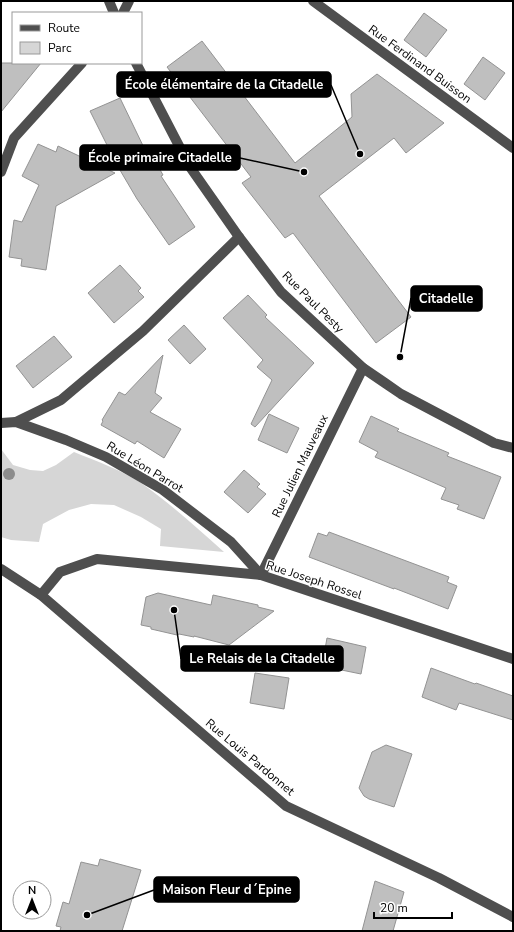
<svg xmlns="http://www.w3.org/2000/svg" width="514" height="932" font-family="'Nunito Sans',sans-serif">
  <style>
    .green { fill: #d6d6d6 }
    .building { fill: #bfbfbf; stroke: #939393 }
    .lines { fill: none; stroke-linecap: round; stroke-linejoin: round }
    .minor { stroke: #4f4f4f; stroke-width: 10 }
    .tree { fill: #8c8c8c }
    .labels { text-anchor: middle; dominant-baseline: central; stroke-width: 3; stroke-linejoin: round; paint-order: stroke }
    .street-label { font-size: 12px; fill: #000; stroke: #fff }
    .leader { fill: none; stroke: #000; stroke-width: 1.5 }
    .callout-dot { fill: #000; stroke: #fff; stroke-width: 1.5 }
    .callout { fill: #000; stroke: #000; stroke-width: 1.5 }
    .callout-label { font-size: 13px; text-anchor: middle; font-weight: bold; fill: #fff }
  </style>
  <rect width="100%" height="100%" fill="#fff"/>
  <path class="green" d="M1,449L13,465L30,470L43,471L56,465L74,452C96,461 121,470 141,483C171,504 197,528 224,552L160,546L161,529L141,517L114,505L91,504L69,510L43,524L39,542L11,540L1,537Z"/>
  <g class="building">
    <polygon points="424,13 447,30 426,57 404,40"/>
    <polygon points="202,41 295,163 352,117 351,94 377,74 444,123 406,153 394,138 319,196 411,317 376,343 293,233 285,238 249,192 242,183 251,177 167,67"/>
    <polygon points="483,57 505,73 485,100 464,84"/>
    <polygon points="1,63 41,63 1,112"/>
    <polygon points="120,98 147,154 150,152 163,175 161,176 195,227 169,245 137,199 117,165 90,111"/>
    <polygon points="38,144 56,152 58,146 115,173 56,206 46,270 21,266 22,259 9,257 14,220 22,222 39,185 22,176"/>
    <polygon points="120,265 141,288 138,291 144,297 114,323 88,293"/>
    <polygon points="248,295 267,315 265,317 314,363 255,427 251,424 272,380 257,367 263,360 223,318"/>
    <polygon points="184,325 206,349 190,364 168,340"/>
    <polygon points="54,336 72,357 33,388 16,366"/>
    <polygon points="163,355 155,393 162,398 150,412 181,429 164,458 137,441 135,444 101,425 103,421 102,420 119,392 125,395"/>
    <polygon points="269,414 299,428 287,453 258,440"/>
    <polygon points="371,416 399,429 397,431 449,453 447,456 501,477 484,519 457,509 459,505 441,499 446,488 375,457 378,452 359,442"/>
    <polygon points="244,470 260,484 257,487 266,494 248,513 224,492"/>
    <polygon points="329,532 449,577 447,582 457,586 448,609 394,588 394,589 309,557 318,533 327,536"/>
    <polygon points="158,593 211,605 213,595 258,605 258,607 274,611 229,645 194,636 194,637 179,634 177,635 151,629 151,627 141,625 146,597"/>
    <polygon points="327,638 366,647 361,674 322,666"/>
    <polygon points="431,668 475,684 476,683 513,696 513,720 459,703 456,710 422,697"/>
    <polygon points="255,673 289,678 284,709 250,703"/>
    <polygon points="386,745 412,754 394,807 369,799 364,796 359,788 372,752"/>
    <polygon points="100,859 141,870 122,931 60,931 61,927 56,926 63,902 69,904 81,862 98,866"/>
    <polygon points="375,881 404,892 393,931 362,931"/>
  </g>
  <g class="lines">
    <g class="minor">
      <polyline points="109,1 114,13"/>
      <polyline points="313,1 513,148"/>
      <polyline points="123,13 129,1"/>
      <polyline points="136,63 190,167 239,237 281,292 363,368 385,383 401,394 494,443 513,448"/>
      <polyline points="1,172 14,138 82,63"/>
      <polyline points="16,422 61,400 143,331 239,237"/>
      <polyline points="1,423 16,422 66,440 106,457 163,490 231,542 261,575"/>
      <polyline points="1,569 41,595 286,806 439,878 513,917"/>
      <polyline points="261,575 363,368"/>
      <polyline points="41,595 60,572 97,559 261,575 513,659"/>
    </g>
  </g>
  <circle class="tree" cx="9" cy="474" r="6"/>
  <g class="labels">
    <g class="street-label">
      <text transform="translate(420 64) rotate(36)">Rue Ferdinand Buisson</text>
      <text transform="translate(313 302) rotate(45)">Rue Paul Pesty</text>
      <text transform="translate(300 466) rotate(-64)">Rue Julien Mauveaux</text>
      <text transform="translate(145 467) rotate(31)">Rue Léon Parrot</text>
      <text transform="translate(314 580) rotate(18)">Rue Joseph Rossel</text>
      <text transform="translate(250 757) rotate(40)">Rue Louis Pardonnet</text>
    </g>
  </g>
  <path class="leader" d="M360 154L331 85M304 172L240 158M400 357L411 298M174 610L181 659M87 915L154 890"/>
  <g class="callout-dot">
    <circle cx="360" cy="154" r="4"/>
    <circle cx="304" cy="172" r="4"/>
    <circle cx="400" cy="357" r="4"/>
    <circle cx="174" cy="610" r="4"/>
    <circle cx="87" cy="915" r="4"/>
  </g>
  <g class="callout">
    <rect x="117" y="72" width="214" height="25" rx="4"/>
    <rect x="80" y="145" width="160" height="25" rx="4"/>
    <rect x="411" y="286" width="71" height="25" rx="4"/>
    <rect x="181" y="646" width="162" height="25" rx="4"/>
    <rect x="154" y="877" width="145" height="25" rx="4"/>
  </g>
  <g class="callout-label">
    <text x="224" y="89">École élémentaire de la Citadelle</text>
    <text x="160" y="162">École primaire Citadelle</text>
    <text x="446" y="303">Citadelle</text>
    <text x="262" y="663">Le Relais de la Citadelle</text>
    <text x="227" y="894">Maison Fleur d´Epine</text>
  </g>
  <rect width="514" height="932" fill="none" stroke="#000000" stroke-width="4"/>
  <rect x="12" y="12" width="130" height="52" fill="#ffffff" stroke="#999999"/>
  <rect x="20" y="25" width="20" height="6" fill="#4f4f4f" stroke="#999999"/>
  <text x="48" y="32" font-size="12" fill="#000000">Route</text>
  <rect x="20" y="42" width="20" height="12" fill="#d6d6d6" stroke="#999999"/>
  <text x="48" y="52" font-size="12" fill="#000000">Parc</text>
  <g transform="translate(32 900)"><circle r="19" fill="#ffffff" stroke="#999999"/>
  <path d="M0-3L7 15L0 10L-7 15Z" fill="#000000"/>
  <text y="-6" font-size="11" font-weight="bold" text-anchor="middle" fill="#000000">N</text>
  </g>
  <path d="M374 912v6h78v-6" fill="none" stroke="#000000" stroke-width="2"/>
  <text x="380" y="912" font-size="12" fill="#000000" stroke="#ffffff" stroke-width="3" paint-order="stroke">20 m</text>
</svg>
